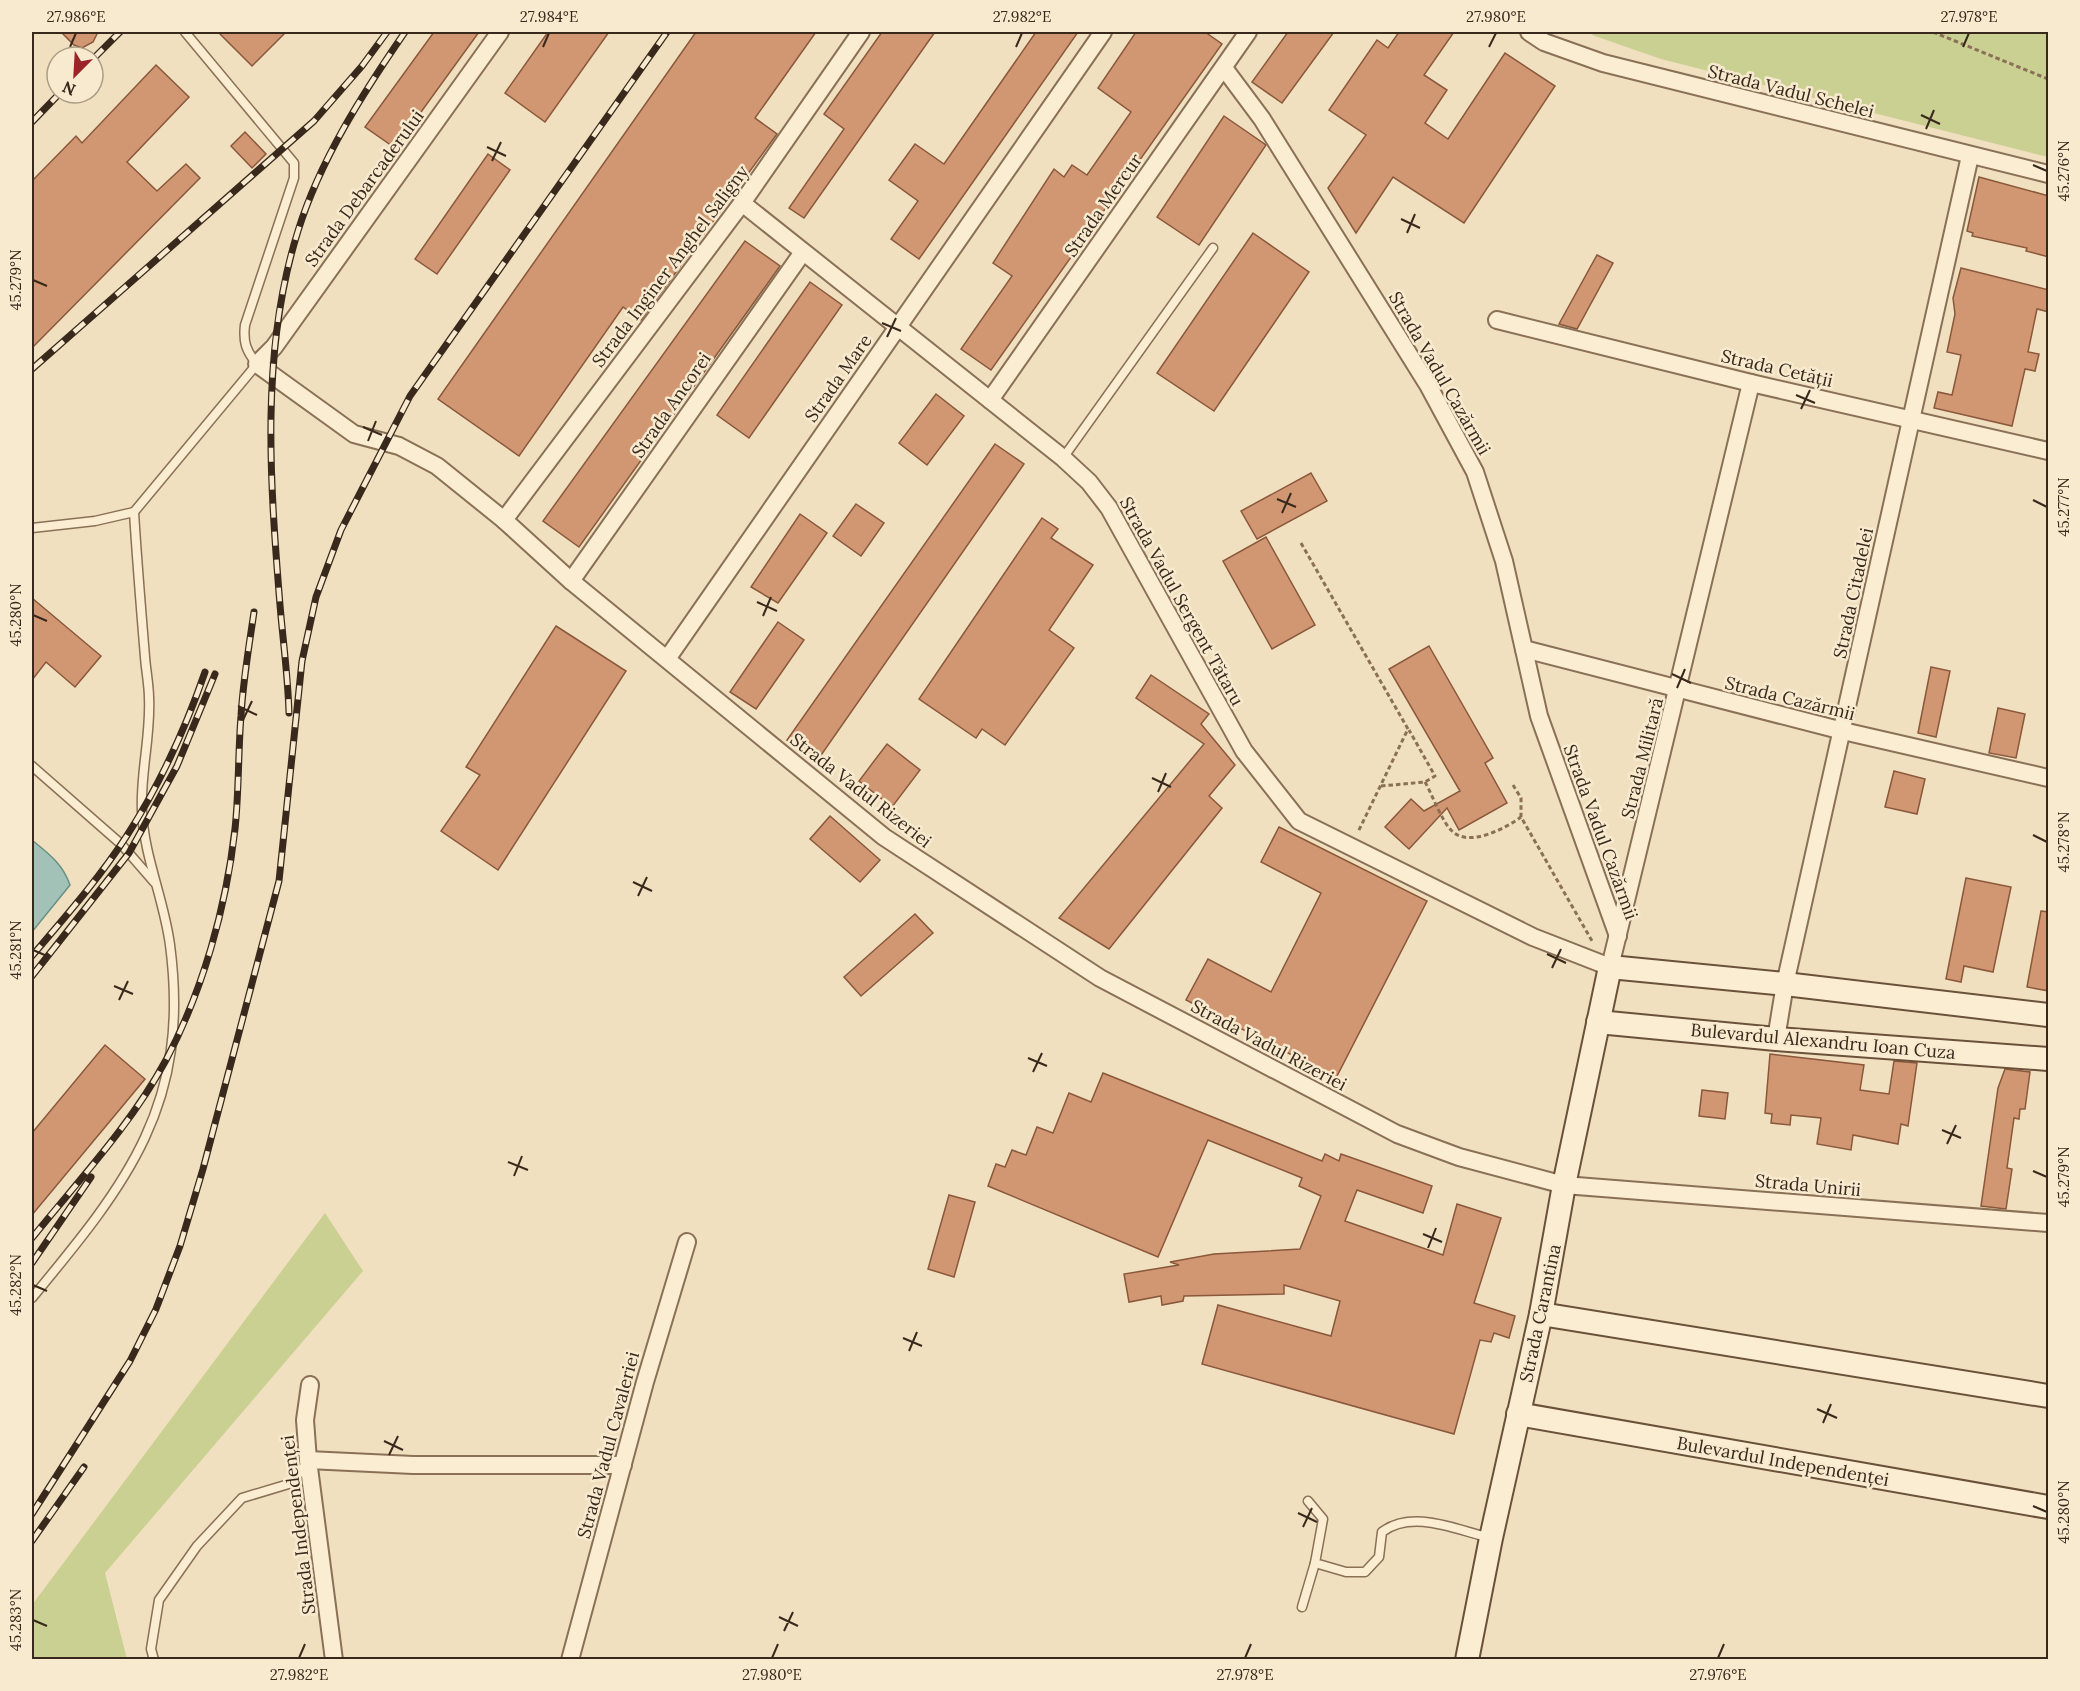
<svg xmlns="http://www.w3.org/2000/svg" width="2080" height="1691" font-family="Lora,serif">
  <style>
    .green { fill: #cacf92 }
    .water { fill: #a2c2b7; stroke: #699085; stroke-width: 1.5 }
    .building { fill: #d19672; stroke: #8a583b; stroke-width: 1.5 }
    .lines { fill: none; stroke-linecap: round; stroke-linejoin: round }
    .lane-casing { stroke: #8a7056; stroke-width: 11 }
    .street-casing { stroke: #8a7056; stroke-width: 20 }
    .secondary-casing { stroke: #6b513a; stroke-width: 26 }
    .path { stroke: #8a7056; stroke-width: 3; stroke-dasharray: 4.5 3; stroke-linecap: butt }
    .lane { stroke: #fbedd2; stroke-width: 8 }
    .street { stroke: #fbedd2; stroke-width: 16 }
    .secondary { stroke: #fbedd2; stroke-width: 22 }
    .rail-casing { stroke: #38291c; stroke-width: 7 }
    .rail { stroke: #f7eacf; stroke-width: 4.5; stroke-dasharray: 14; stroke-linecap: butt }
    .ticks { fill: none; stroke: #38291c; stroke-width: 2 }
    .labels { text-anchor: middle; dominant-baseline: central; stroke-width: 5; stroke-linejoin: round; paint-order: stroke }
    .street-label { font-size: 18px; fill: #38291c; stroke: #f7eacf }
    .neatline { fill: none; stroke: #38291c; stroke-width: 2 }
    .ticks-label { font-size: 15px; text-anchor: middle; fill: #38291c }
  </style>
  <rect width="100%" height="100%" fill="#f0e0bf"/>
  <g class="green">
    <polygon points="1594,32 2048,32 2048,157 1661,59 1592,35"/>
    <polygon points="325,1213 363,1271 105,1573 127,1659 32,1659 32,1605"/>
  </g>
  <path class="water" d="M32,840C49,854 63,864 70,885L32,932Z"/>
  <g class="building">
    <polygon points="61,32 98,32 93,42 82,48 74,45"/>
    <polygon points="218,32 286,32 252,66"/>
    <polygon points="434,32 479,32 395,148 365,127"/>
    <polygon points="548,32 609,32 545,122 505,93"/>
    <polygon points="696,32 816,32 755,118 777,134 641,320 623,307 519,456 438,399"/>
    <polygon points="882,32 935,32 804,218 789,208 844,129 824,114"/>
    <polygon points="1036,32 1078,32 919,259 891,239 918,201 889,180 915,144 944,164"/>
    <polygon points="1136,32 1205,32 1222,44 991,370 961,349 1012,276 993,263 1054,169 1064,177 1072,165 1087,175 1131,112 1098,88"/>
    <polygon points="1288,32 1334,32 1282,103 1252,82"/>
    <polygon points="1399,32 1454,32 1424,75 1447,90 1425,123 1448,139 1505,53 1555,86 1464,223 1393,177 1356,233 1328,188 1366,135 1329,110 1377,40 1388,48"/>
    <polygon points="156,65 189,97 127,162 157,191 186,164 200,178 32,348 32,181 76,136 82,143"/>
    <polygon points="1224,116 1266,145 1199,245 1157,217"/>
    <polygon points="245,132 266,154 252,168 231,146"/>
    <polygon points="488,154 510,170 437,274 415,259"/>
    <polygon points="1979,177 2049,196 2049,257 2026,251 2027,248 1972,236 1973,233 1967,231"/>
    <polygon points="1253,233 1309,272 1214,411 1157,373"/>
    <polygon points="745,241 780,266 579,547 543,521"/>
    <polygon points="1597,255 1613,263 1577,329 1559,324"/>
    <polygon points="1961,268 2049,290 2049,312 2037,309 2028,352 2039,354 2035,371 2025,369 2012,426 1934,408 1938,392 1952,395 1961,355 1947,352 1955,314 1953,298"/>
    <polygon points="810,282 842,305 749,438 717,415"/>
    <polygon points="936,394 964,416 927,465 899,443"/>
    <polygon points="995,444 1024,464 817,761 787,740"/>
    <polygon points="1311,473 1327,501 1257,539 1241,511"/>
    <polygon points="856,504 884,523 861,556 833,536"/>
    <polygon points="800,514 827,533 778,603 751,587"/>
    <polygon points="1042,518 1058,529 1051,538 1093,565 1049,630 1074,648 1005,745 982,729 976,738 919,699"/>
    <polygon points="1266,537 1315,625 1272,649 1223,561"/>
    <polygon points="32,598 101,656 75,687 46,662 32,680"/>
    <polygon points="778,622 804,640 756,709 730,692"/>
    <polygon points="556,626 626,671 498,870 441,831 480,775 466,767"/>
    <polygon points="1429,646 1493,758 1485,763 1507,803 1459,830 1447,808 1409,849 1385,827 1411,799 1424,811 1460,791 1389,669"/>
    <polygon points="1931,667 1950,671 1936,737 1918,733"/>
    <polygon points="1151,675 1209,714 1201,724 1235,765 1209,796 1222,808 1109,949 1059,918 1204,744 1136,698"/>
    <polygon points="1998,708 2025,714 2016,758 1989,753"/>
    <polygon points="887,744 920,770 892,807 859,781"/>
    <polygon points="1894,771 1925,779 1917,814 1885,807"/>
    <polygon points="830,816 880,860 860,882 810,839"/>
    <polygon points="1279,827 1427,901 1336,1078 1186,1000 1208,959 1271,992 1321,893 1261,862"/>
    <polygon points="1966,878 2011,887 1993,972 1964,966 1961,982 1946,979"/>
    <polygon points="2041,911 2049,912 2049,991 2027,987"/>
    <polygon points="915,914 933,933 861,996 844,977"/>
    <polygon points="105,1045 145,1079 32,1215 32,1133"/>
    <polygon points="1770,1054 1864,1065 1860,1090 1889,1094 1894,1061 1917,1063 1908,1126 1901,1124 1898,1144 1853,1135 1851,1150 1817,1144 1821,1118 1791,1115 1790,1125 1771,1123 1772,1114 1765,1113"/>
    <polygon points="2005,1069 2030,1072 2025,1109 2020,1109 2019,1119 2014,1118 2007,1168 2012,1169 2006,1209 1981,1206 1998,1088"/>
    <polygon points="1103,1073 1322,1161 1325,1154 1339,1161 1341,1154 1432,1186 1423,1213 1357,1190 1345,1221 1443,1255 1457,1204 1501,1218 1474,1303 1515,1316 1509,1338 1494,1333 1491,1342 1480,1340 1454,1434 1202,1364 1218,1305 1331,1336 1340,1301 1284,1285 1284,1294 1184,1296 1183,1301 1162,1305 1161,1296 1129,1302 1124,1274 1179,1265 1170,1262 1214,1254 1300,1249 1321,1196 1299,1186 1302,1178 1208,1140 1158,1257 988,1186 996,1164 1005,1167 1012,1150 1026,1155 1037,1127 1053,1133 1069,1093 1091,1102"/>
    <polygon points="1702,1090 1728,1093 1725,1119 1699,1116"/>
    <polygon points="949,1195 975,1202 954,1277 928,1269"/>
  </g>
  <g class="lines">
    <defs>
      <g id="lane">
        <polyline points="1063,458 1213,248"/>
        <path d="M32,528L95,521L134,512L257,364C246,351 243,342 245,325L294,178V163L185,32"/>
        <polyline points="32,766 121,844 154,882"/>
        <path d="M32,1298C128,1182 191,1104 170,945C164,899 144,857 142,811C140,774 151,736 149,698C149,685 146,671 145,657C141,609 137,561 134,512"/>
        <path d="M1308,1501L1323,1519L1315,1563L1346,1572H1365L1379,1557L1382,1532C1413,1509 1456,1530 1491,1538"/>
        <polyline points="1302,1607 1315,1563"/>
        <polyline points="154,1660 151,1649 159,1600 197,1546 242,1498 292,1483 308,1461"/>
      </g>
      <g id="street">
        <polyline points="500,32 274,347 257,364 354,434 399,446 437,466 504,520 571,581 884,837 1100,978 1397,1134 1459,1157 1564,1185 2048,1223"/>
        <polyline points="1529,32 1544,42 1603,63 2048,174"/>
        <polyline points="1224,68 1262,119 1428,385 1475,472 1504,561 1539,716 1618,936"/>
        <polyline points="742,203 1063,458 1089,482 1109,508 1244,751 1299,821 1533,937 1610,967 1751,383"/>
        <polyline points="1497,320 1751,383 2048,451"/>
        <polyline points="990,400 1248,32"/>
        <polyline points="504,520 742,203 861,32"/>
        <polyline points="571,581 803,252"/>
        <polyline points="1524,649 1843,731 2048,778"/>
        <polyline points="667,659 1103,32"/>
        <polyline points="1776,1039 1785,984 1970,156"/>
        <polyline points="310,1385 305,1420 308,1460 334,1660"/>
        <polyline points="308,1460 413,1465 623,1465"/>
        <polyline points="570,1660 645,1382 687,1242"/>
      </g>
      <g id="secondary">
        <polyline points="1598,1022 1776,1039 2048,1059"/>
        <polyline points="1541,1314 2048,1396"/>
        <polyline points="1518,1414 2048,1507"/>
        <polyline points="1467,1660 1491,1538 1541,1314 1564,1185 1610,967 1785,984 2048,1015"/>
      </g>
    </defs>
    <use href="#lane" class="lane-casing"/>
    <use href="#street" class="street-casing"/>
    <use href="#secondary" class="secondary-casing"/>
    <g class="path">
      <polyline points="1933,32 2048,79"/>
      <polyline points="1301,543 1408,729 1358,832"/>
      <path d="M1425,782C1432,794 1442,822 1452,831C1469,848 1506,828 1521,817"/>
      <polyline points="1513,785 1521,798 1521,817 1592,941"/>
      <polyline points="1381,786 1425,782 1435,776 1409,730"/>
    </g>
    <use href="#lane" class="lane"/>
    <use href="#street" class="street"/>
    <use href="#secondary" class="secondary"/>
    <defs>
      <g id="rail">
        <polyline points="93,59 120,32"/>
        <polyline points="32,122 60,93"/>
        <polyline points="32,369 314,121 362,66 387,32"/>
        <path d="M289,713C288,677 283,641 280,605C270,481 260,351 298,231C320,160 363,93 405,32"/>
        <path d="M32,956C64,918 98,880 126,837C159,786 185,730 205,672"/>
        <polyline points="32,976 129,853 177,766 215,674"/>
        <path d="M32,1238C78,1181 131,1125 166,1060C203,990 226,908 235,829C239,792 238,753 241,716C243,681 249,646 254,612"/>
        <polyline points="32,1263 91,1177"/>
        <polyline points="32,1514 130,1361 156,1309 180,1246 203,1169 279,881 302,661 316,597 341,530 410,396 667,32"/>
        <polyline points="32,1541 84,1467"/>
      </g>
    </defs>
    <use href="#rail" class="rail-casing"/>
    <use href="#rail" class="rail"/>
  </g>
  <path class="ticks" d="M70,47L76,33M543,47L549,33M1016,47L1022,33M1489,47L1496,33M1963,47L1969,33M1921,115L1940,124M1926,129L1934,110M487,147L506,156M492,161L501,142M2033,165L2047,171M1401,219L1420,228M1407,233L1415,214M33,280L47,286M882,323L901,331M887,337L896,318M1796,395L1815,403M1801,409L1810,390M363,427L382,435M368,441L376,421M1277,499L1296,507M2033,500L2047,507M1282,513L1291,493M757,602L777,611M33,615L47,621M763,616L771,597M1672,674L1691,683M1677,688L1685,669M238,706L257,715M243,720L252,701M1152,778L1171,787M1158,792L1166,773M2033,835L2047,842M633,882L652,891M638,896L647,877M33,950L47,956M1547,954L1566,963M1552,968L1561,949M114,986L133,994M119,1000L128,981M1028,1058L1047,1066M1033,1072L1042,1053M1942,1130L1961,1138M1947,1144L1956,1125M508,1162L528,1170M2033,1171L2047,1177M514,1176L522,1156M1423,1234L1442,1242M1428,1248L1436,1228M33,1285L47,1291M903,1338L922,1346M909,1351L917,1332M1817,1409L1837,1418M1823,1423L1831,1404M384,1441L403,1450M389,1455L398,1436M2033,1506L2047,1512M1298,1513L1317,1522M1303,1527L1312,1508M779,1617L798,1626M33,1620L47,1626M784,1631L793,1612M299,1658L305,1644M772,1658L778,1644M1245,1658L1251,1644M1718,1658L1724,1644"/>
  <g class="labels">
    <g class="street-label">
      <text transform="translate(1791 91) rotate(14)">Strada Vadul Schelei</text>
      <text transform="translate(364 188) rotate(-54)">Strada Debarcaderului</text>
      <text transform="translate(1103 205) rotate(-55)">Strada Mercur</text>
      <text transform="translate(670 266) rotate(-53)">Strada Inginer Anghel Saligny</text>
      <text transform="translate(1777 368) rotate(13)">Strada Cetății</text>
      <text transform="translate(1440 373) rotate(60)">Strada Vadul Cazărmii</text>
      <text transform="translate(838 378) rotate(-55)">Strada Mare</text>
      <text transform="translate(671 405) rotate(-55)">Strada Ancorei</text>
      <text transform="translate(1853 593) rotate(-78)">Strada Citadelei</text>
      <text transform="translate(1182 601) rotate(61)">Strada Vadul Sergent Tătaru</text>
      <text transform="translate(1790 698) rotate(14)">Strada Cazărmii</text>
      <text transform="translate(1642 758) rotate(-76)">Strada Militară</text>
      <text transform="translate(861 790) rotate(38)">Strada Vadul Rizeriei</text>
      <text transform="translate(1601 832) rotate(70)">Strada Vadul Cazărmii</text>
      <text transform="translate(1823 1041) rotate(5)">Bulevardul Alexandru Ioan Cuza</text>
      <text transform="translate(1269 1045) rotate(28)">Strada Vadul Rizeriei</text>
      <text transform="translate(1808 1185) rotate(5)">Strada Unirii</text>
      <text transform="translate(1540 1313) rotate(-78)">Strada Carantina</text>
      <text transform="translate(608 1445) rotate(-75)">Strada Vadul Cavaleriei</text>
      <text transform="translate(1783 1461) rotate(10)">Bulevardul Independenței</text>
      <text transform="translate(298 1525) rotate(-97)">Strada Independenței</text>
    </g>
  </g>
  <rect width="2080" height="1691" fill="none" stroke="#f7eacf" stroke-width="66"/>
  <g transform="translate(75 75) rotate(204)"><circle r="28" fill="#f7eacf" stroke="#ab9d87" stroke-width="1.5"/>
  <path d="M0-4.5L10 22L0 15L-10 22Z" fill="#9c2328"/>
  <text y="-9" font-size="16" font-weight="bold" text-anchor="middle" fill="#38291c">N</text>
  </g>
  <rect x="33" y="33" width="2014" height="1625" class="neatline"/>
  <g class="ticks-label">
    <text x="76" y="22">27.986°E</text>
    <text x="549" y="22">27.984°E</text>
    <text x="1022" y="22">27.982°E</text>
    <text x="1496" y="22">27.980°E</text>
    <text x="1969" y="22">27.978°E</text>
    <text transform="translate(2064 171) rotate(-90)" y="5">45.276°N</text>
    <text transform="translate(16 280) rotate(-90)" y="5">45.279°N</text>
    <text transform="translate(2064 507) rotate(-90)" y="5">45.277°N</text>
    <text transform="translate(16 615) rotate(-90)" y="5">45.280°N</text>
    <text transform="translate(2064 842) rotate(-90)" y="5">45.278°N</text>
    <text transform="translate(16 950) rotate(-90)" y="5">45.281°N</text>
    <text transform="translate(2064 1177) rotate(-90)" y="5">45.279°N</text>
    <text transform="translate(16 1285) rotate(-90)" y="5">45.282°N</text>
    <text transform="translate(2064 1512) rotate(-90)" y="5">45.280°N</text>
    <text transform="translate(16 1620) rotate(-90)" y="5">45.283°N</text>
    <text x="299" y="1680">27.982°E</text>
    <text x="772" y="1680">27.980°E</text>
    <text x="1245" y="1680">27.978°E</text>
    <text x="1718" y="1680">27.976°E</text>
  </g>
</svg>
